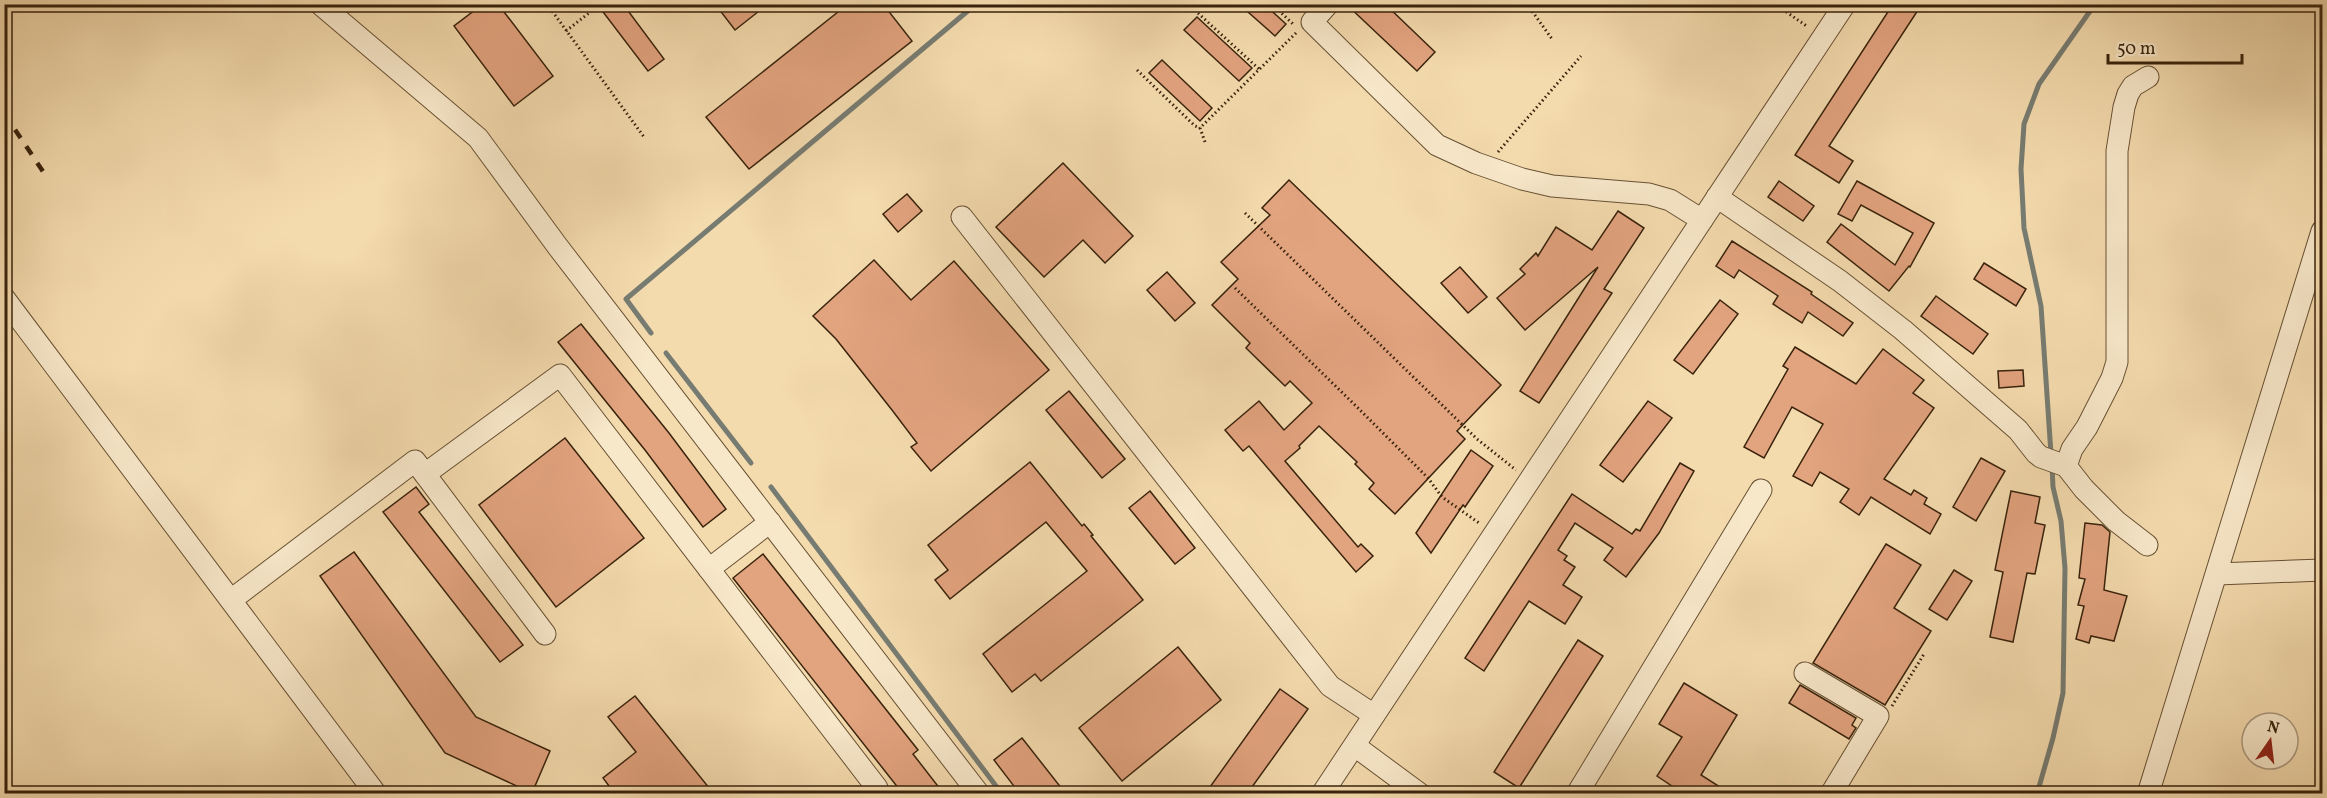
<svg xmlns="http://www.w3.org/2000/svg" width="2327" height="798" font-family="Vollkorn,serif">
  <style>
    .lines { fill: none; stroke-linecap: round; stroke-linejoin: round }
    .stream { stroke: #777c72; stroke-width: 5 }
    .building { fill: #e2a37f; stroke: #39230c; stroke-width: 1.5 }
    .minor-casing { stroke: #685134; stroke-width: 23 }
    .path { stroke: #39230c; stroke-width: 3; stroke-dasharray: 1.5 3; stroke-linecap: butt }
    .minor { stroke: #f8e8ca; stroke-width: 21 }
    .rail { stroke: #39230c; stroke-width: 4.5; stroke-dasharray: 10 10; stroke-linecap: butt }
  </style>
  <rect width="100%" height="100%" fill="#f4dbae"/>
  <filter id="stains"><feTurbulence type="fractalNoise" baseFrequency=".00333" numOctaves="4"/><feColorMatrix values="0 0 0 0 .2 0 0 0 0 .09 0 0 0 0 .02 0 0 0 .5 -.17"/></filter>
  <radialGradient id="worn" r=".72"><stop offset=".6" stop-color="#630" stop-opacity="0"/><stop offset="1" stop-color="#630" stop-opacity=".3"/></radialGradient>
  <g class="lines">
    <g class="stream">
      <polyline points="1053,4 1061,10 1072,4"/>
      <polyline points="651,333 626,299 976,4"/>
      <polyline points="666,353 751,463"/>
      <polyline points="2051,454 2041,306 2024,228 2021,169 2024,124 2039,84 2095,4"/>
      <polyline points="771,487 1002,794"/>
      <polyline points="2037,794 2053,738 2063,693 2065,568 2061,521 2053,487 2052,466"/>
    </g>
  </g>
  <g class="building">
    <polygon points="483,4 498,4 553,76 514,106 454,26"/>
    <polygon points="597,4 623,4 664,59 648,71"/>
    <polygon points="715,4 768,4 735,30"/>
    <polygon points="848,4 883,4 912,41 749,169 706,117"/>
    <polygon points="1239,4 1264,4 1286,24 1275,36"/>
    <polygon points="1346,4 1385,4 1435,52 1417,71"/>
    <polygon points="1893,4 1922,4 1829,146 1853,161 1839,183 1795,155"/>
    <polygon points="1197,17 1252,68 1239,81 1184,30"/>
    <polygon points="1162,60 1212,108 1200,121 1149,73"/>
    <polygon points="1063,163 1133,236 1105,263 1083,240 1044,277 996,227"/>
    <polygon points="1289,180 1501,385 1457,431 1465,439 1395,514 1369,489 1374,483 1355,464 1357,462 1319,426 1299,446 1300,448 1285,461 1358,547 1361,544 1373,556 1356,572 1249,446 1243,451 1225,430 1259,401 1284,430 1312,403 1290,381 1285,386 1246,348 1250,343 1212,305 1238,279 1221,262 1270,215 1262,208"/>
    <polygon points="1779,181 1814,206 1803,221 1768,197"/>
    <polygon points="1857,181 1934,223 1910,267 1909,266 1889,291 1827,242 1841,224 1895,265 1913,233 1861,205 1852,221 1838,214"/>
    <polygon points="907,194 922,211 898,232 883,214"/>
    <polygon points="1618,211 1644,228 1604,289 1612,293 1539,403 1520,391 1598,267 1525,330 1497,298 1525,274 1520,269 1536,253 1538,256 1556,227 1592,250"/>
    <polygon points="1732,241 1812,292 1811,294 1853,323 1843,336 1808,312 1802,323 1773,304 1778,296 1739,270 1734,278 1716,266"/>
    <polygon points="874,260 911,300 954,261 1049,370 931,471 911,447 917,443 892,410 836,339 813,316"/>
    <polygon points="1984,263 2026,289 2016,306 1974,279"/>
    <polygon points="1460,267 1487,297 1468,313 1441,283"/>
    <polygon points="1167,272 1195,303 1175,321 1147,290"/>
    <polygon points="1936,296 1988,334 1973,354 1921,316"/>
    <polygon points="1720,300 1738,314 1693,374 1674,360"/>
    <polygon points="581,324 669,433 726,509 703,527 645,450 558,342"/>
    <polygon points="1795,347 1856,384 1883,349 1924,380 1913,393 1934,408 1884,479 1911,495 1914,490 1927,498 1924,504 1941,514 1930,534 1871,497 1859,515 1840,502 1849,489 1820,472 1812,486 1793,476 1823,424 1792,407 1764,458 1744,447 1788,369 1783,366"/>
    <polygon points="2023,370 2024,386 1999,388 1998,371"/>
    <polygon points="1069,391 1125,459 1102,478 1046,410"/>
    <polygon points="1648,401 1672,418 1623,482 1600,465"/>
    <polygon points="565,438 644,538 556,607 479,505"/>
    <polygon points="1471,450 1493,466 1465,507 1463,505 1431,553 1416,533"/>
    <polygon points="1981,458 2005,471 1976,521 1953,507"/>
    <polygon points="1030,462 1082,526 1084,524 1093,535 1091,536 1143,600 1041,681 1035,674 1012,692 983,654 1087,571 1046,522 950,599 935,580 948,570 928,545"/>
    <polygon points="1680,463 1694,471 1659,533 1626,577 1604,560 1613,548 1575,523 1558,550 1567,556 1564,560 1575,567 1563,585 1582,597 1565,624 1529,601 1484,671 1465,658 1572,494 1632,534 1636,529 1640,531"/>
    <polygon points="416,487 429,504 419,512 523,645 500,662 383,512"/>
    <polygon points="1150,491 1195,548 1175,564 1129,508"/>
    <polygon points="2011,491 2040,497 2035,523 2045,525 2035,574 2027,573 2013,642 1990,637 2003,572 1995,570"/>
    <polygon points="2085,523 2102,525 2110,532 2104,590 2127,596 2114,641 2091,636 2089,643 2076,639 2084,606 2078,605 2085,579 2079,578"/>
    <polygon points="1886,544 1921,565 1894,608 1931,631 1885,705 1813,663"/>
    <polygon points="354,552 476,717 550,751 532,793 445,753 320,576"/>
    <polygon points="763,554 918,750 913,754 944,794 903,794 733,578"/>
    <polygon points="1954,570 1972,581 1947,620 1929,609"/>
    <polygon points="1578,640 1603,656 1519,788 1494,772"/>
    <polygon points="1178,647 1221,700 1122,781 1079,728"/>
    <polygon points="1684,683 1737,715 1701,775 1731,794 1684,794 1657,776 1682,737 1659,724"/>
    <polygon points="1800,685 1856,718 1852,725 1856,728 1849,739 1789,703"/>
    <polygon points="1280,689 1308,709 1247,794 1205,794"/>
    <polygon points="635,696 714,794 615,794 603,778 636,752 608,717"/>
    <polygon points="1022,738 1066,794 1020,794 994,760"/>
  </g>
  <g class="lines">
    <defs>
      <g id="minor">
        <polyline points="320,4 478,138 558,247 979,794"/>
        <polyline points="1328,4 1312,22 1437,145 1476,163 1522,179 1552,186 1649,194 1670,200 1702,220"/>
        <polyline points="1717,197 1840,281 1903,330 2018,430 2036,453 2041,457 2066,466 2084,489 2116,521 2147,545"/>
        <polyline points="962,217 1330,686 1374,715"/>
        <polyline points="4,298 376,794"/>
        <polyline points="2066,466 2072,449 2087,427 2112,378 2117,362 2117,151 2124,107 2128,94 2133,86 2148,77"/>
        <polyline points="425,474 560,375 877,788"/>
        <polyline points="709,569 770,522"/>
        <polyline points="2217,574 2322,570"/>
        <polyline points="231,600 415,461 545,634"/>
        <polyline points="1805,673 1878,716 1831,794"/>
        <polyline points="1355,746 1420,794"/>
        <polyline points="1322,794 1845,4"/>
        <polyline points="1577,794 1761,490"/>
        <polyline points="2148,794 2322,231"/>
      </g>
    </defs>
    <use href="#minor" class="minor-casing"/>
    <g class="path">
      <polyline points="547,4 644,137"/>
      <polyline points="1188,4 1259,69"/>
      <polyline points="1272,4 1293,24"/>
      <polyline points="1527,4 1552,39"/>
      <polyline points="1775,4 1808,27"/>
      <polyline points="1592,5 1592,4"/>
      <polyline points="566,31 598,6"/>
      <polyline points="1137,70 1195,126 1200,128"/>
      <polyline points="1205,142 1200,128 1297,32"/>
      <polyline points="1498,152 1581,56"/>
      <polyline points="1245,213 1477,439 1516,470"/>
      <polyline points="1235,288 1357,407 1428,478 1442,497 1479,523"/>
      <polyline points="1892,706 1924,654"/>
    </g>
    <use href="#minor" class="minor"/>
    <polyline class="rail" points="4,113 48,179"/>
  </g>
  <rect width="2327" height="798" fill="none" stroke="#f4dbae" stroke-width="24"/>
  <rect x="6" y="6" width="2315" height="786" fill="none" stroke="#39230c" stroke-width="3"/>
  <rect x="12" y="12" width="2303" height="774" fill="none" stroke="#39230c" stroke-width="1.5"/>
  <g transform="translate(2270 741) rotate(14)"><circle r="28" fill="#f8e8ca" stroke="#ac997e" stroke-width="1.5"/>
  <path d="M0-4.5L10 22L0 15L-10 22Z" fill="#8f2418"/>
  <text y="-9" font-size="16" font-weight="bold" text-anchor="middle" fill="#39230c">N</text>
  </g>
  <path d="M2108 54v9h134v-9" fill="none" stroke="#39230c" stroke-width="3"/>
  <text x="2117" y="54" font-size="18" fill="#39230c" stroke="#f8e8ca" stroke-width="4.5" paint-order="stroke">50 m</text>
  <rect width="100%" height="100%" filter="url(#stains)"/>
  <rect width="100%" height="100%" fill="url(#worn)"/>
</svg>
